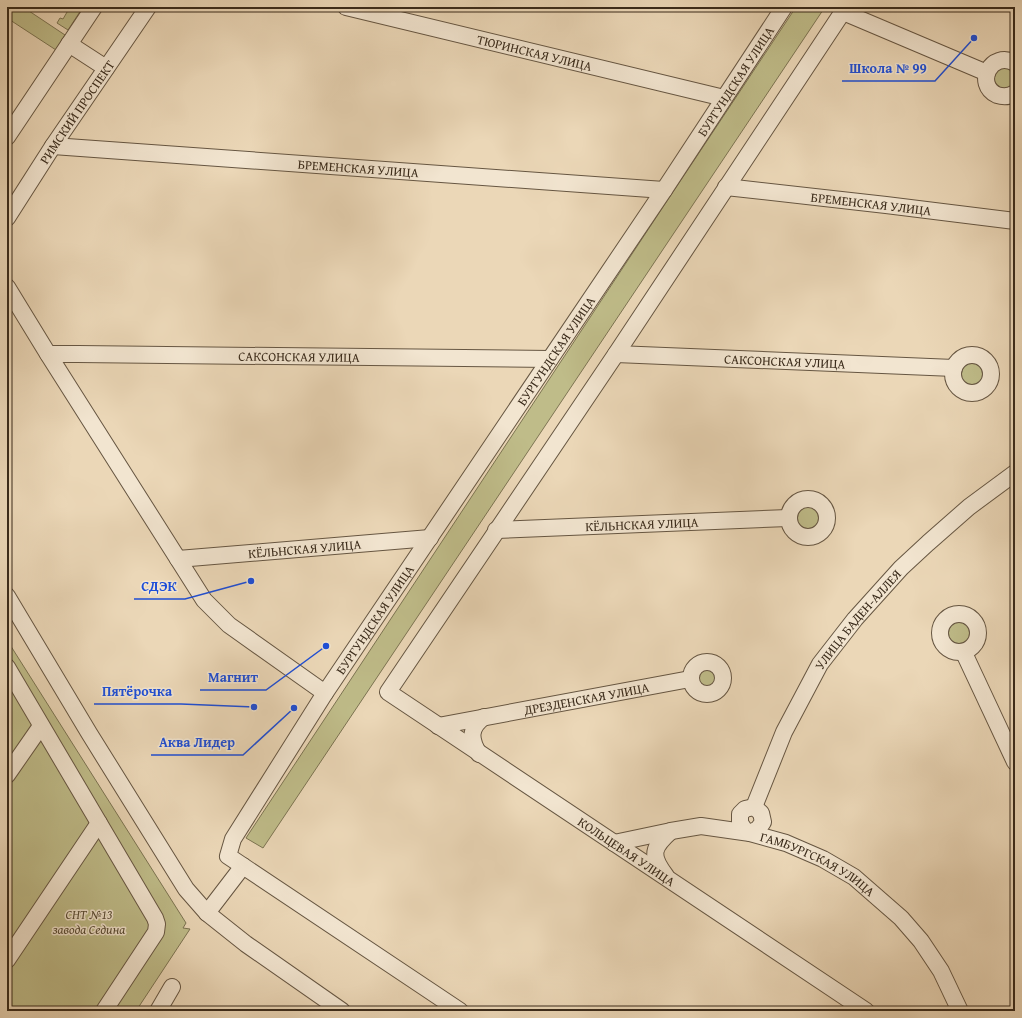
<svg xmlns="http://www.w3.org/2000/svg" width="1022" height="1018" font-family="'Gentium Book Plus',serif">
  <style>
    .green { fill: #bfbc89; stroke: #7c7452 }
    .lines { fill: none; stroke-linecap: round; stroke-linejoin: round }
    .minor-casing { stroke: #665642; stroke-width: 18 }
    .minor { stroke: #f2e5d0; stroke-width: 16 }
    .labels { text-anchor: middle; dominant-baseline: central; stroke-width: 3; stroke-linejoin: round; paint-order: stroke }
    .street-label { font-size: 13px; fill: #3a2b1b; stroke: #f2e5d0 }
    .park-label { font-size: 13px; font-style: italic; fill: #554831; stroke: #f2e5d0 }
    .leader { fill: none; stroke: #1d4ed8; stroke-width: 1.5 }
    .callout-dot { fill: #1d4ed8; stroke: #f2e5d0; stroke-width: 1.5 }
    .callout-label { font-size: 14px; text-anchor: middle; font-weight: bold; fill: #1d4ed8; stroke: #f2e5d0; stroke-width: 3; stroke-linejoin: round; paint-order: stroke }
  </style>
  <rect width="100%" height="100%" fill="#ebd7b7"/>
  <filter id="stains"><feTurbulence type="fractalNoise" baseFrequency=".005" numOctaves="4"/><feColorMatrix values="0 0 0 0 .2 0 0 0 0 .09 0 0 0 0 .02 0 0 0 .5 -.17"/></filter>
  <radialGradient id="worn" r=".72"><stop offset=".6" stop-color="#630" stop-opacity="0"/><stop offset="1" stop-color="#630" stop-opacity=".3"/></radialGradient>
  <g class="green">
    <polygon points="7,7 23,7 65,35 56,50 7,18"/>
    <polygon points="70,7 83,7 68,30 57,23 60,18 63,19"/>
    <polygon points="796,7 825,7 263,848 246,838 667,201"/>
    <polygon points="998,66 1015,70 1015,86 1005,91 994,85 993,73"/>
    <circle cx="973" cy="374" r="14"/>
    <circle cx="808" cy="518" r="14"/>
    <circle cx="959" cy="633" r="14"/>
    <polygon points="7,640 186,923 183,928 190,929 136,1011 7,1011"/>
    <circle cx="706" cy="678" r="10"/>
  </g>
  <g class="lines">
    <defs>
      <g id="minor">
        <path id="s1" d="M346,7L724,98"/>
        <path id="s2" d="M846,7L616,354L388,692L866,1011"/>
        <polyline points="843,12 987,73"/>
        <polyline points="69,44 106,68"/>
        <path d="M1015,63C991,50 974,84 997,95C1003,97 1009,97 1015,93"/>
        <polyline points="7,137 94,7"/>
        <path id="s3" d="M53,146L664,190"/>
        <path id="s4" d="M726,187L886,205L1015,221"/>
        <path id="s5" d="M7,218L53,146L148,7"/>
        <polyline points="7,287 48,354 204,600 229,625 325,693"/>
        <path id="s6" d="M48,354H78L550,359"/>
        <path id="s7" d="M616,354L954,368"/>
        <circle cx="972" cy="374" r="19"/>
        <circle cx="808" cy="518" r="19"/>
        <path id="s8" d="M496,530L788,518"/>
        <path id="s9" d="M178,559L430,538"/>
        <polyline points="7,596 89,733 186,889 207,913 246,944 342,1011"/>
        <circle cx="959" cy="633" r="19"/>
        <polyline points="964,653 1015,762"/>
        <circle cx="707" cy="678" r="16"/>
        <polyline points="7,667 155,918 157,924 156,932 104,1011"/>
        <path id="s10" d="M438,726L690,679"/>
        <path d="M479,754C470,739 469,728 484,717"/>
        <polyline points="7,775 41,726"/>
        <path id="s11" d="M754,807L784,732L820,664L855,619L901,568L928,543L969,507L1015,473"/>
        <polyline points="746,832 740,823 740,814 745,809 754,807 761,813 763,822 758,829 750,833"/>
        <path id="s12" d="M614,843L671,831L701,826L750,833L786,843L823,859L854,877L901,918L921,941L941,971L960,1011"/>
        <path d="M666,876C650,855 652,848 671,831"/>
        <polyline points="207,913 243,866"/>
        <polyline points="7,960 99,823"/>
        <polyline points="158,1011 172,987"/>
        <path id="s13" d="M460,1011L228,856L233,839L325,693L664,190L784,7"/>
      </g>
    </defs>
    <use href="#minor" class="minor-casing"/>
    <use href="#minor" class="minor"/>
  </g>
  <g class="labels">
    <g class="street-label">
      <text stroke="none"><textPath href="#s1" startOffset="194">ТЮРИНСКАЯ УЛИЦА</textPath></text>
      <text stroke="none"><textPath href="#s13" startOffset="1206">БУРГУНДСКАЯ УЛИЦА</textPath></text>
      <text stroke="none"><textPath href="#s5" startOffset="127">РИМСКИЙ ПРОСПЕКТ</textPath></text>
      <text stroke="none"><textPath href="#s3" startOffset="306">БРЕМЕНСКАЯ УЛИЦА</textPath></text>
      <text stroke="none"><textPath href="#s4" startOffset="146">БРЕМЕНСКАЯ УЛИЦА</textPath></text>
      <text stroke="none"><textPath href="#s13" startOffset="882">БУРГУНДСКАЯ УЛИЦА</textPath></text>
      <text stroke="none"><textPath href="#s6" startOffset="251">САКСОНСКАЯ УЛИЦА</textPath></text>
      <text stroke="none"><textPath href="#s7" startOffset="169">САКСОНСКАЯ УЛИЦА</textPath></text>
      <text stroke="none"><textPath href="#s8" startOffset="146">КЁЛЬНСКАЯ УЛИЦА</textPath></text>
      <text stroke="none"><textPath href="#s9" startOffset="127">КЁЛЬНСКАЯ УЛИЦА</textPath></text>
      <text stroke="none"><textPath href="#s13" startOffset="558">БУРГУНДСКАЯ УЛИЦА</textPath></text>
      <text stroke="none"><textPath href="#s11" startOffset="216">УЛИЦА БАДЕН-АЛЛЕЯ</textPath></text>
      <text stroke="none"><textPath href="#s10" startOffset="151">ДРЕЗДЕНСКАЯ УЛИЦА</textPath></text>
      <text stroke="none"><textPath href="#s2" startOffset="1111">КОЛЬЦЕВАЯ УЛИЦА</textPath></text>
      <text stroke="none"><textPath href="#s12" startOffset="213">ГАМБУРГСКАЯ УЛИЦА</textPath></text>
    </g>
    <g class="park-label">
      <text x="89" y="914">СНТ №13<tspan x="89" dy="15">завода Седина</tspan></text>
    </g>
  </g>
  <path class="leader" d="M974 38L935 81H842M251 581L185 599H134M326 646L266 690H200M254 707L181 704H94M294 708L243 755H151"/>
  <g class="callout-dot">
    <circle cx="974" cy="38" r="4"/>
    <circle cx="251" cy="581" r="4"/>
    <circle cx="326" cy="646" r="4"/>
    <circle cx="254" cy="707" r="4"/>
    <circle cx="294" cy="708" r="4"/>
  </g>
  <g class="callout-label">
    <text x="888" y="73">Школа № 99</text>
    <text x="159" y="591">СДЭК</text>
    <text x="233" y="682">Магнит</text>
    <text x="137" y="696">Пятёрочка</text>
    <text x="197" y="747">Аква Лидер</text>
  </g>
  <rect width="1022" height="1018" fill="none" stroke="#ebd7b7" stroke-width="24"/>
  <rect x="8" y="8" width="1006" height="1002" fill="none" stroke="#3a2b1b" stroke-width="2"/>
  <rect x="12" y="12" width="998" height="994" fill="none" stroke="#3a2b1b"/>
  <rect width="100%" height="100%" filter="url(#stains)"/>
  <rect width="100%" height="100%" fill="url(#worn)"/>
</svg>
